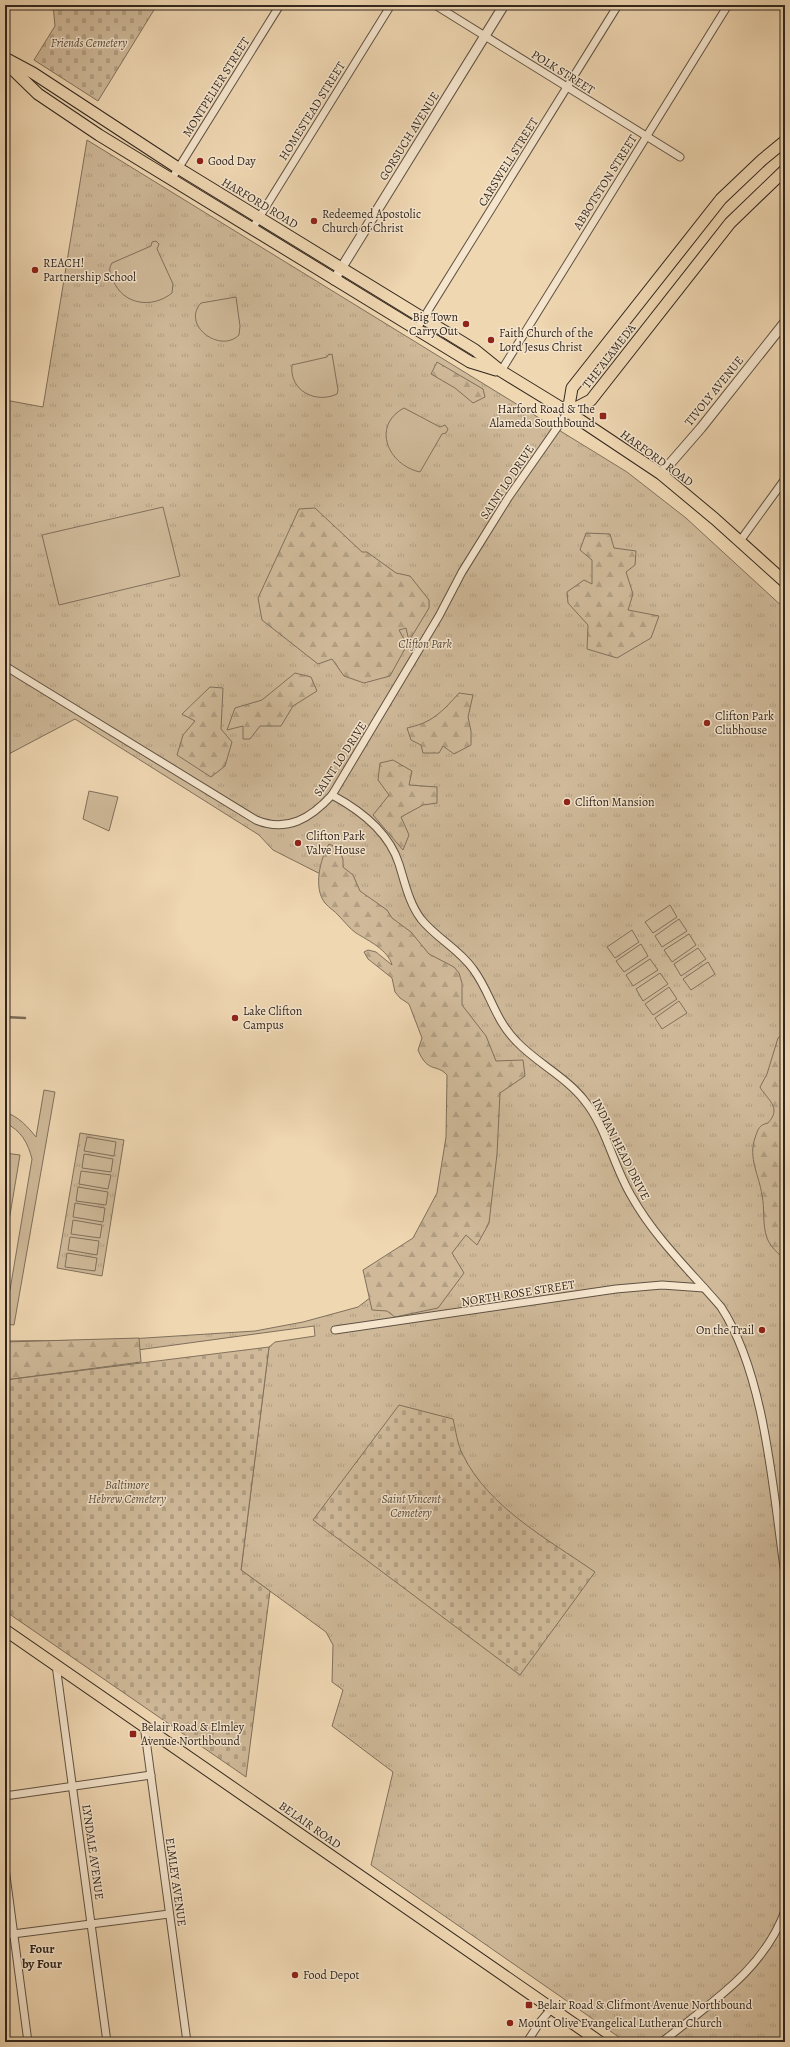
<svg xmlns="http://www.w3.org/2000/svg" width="790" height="2047" font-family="Alegreya,serif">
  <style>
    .grass { fill: url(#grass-tufts); stroke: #80705c }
    .forest { fill: url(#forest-firs); stroke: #80705c }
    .cemetery { fill: url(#cemetery-stones); stroke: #80705c }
    .pitch { fill: #cfb999; stroke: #80705c }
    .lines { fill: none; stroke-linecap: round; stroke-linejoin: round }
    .stream { stroke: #7c6c59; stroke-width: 2.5 }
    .minor-casing { stroke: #605243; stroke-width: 9 }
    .tertiary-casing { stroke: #605243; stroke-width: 11 }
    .primary-casing { stroke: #31261e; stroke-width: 13 }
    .minor { stroke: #f5e5cd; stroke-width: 7 }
    .tertiary { stroke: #f5e5cd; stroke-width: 9 }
    .primary { stroke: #efd7b2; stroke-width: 11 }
    .poi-dot { fill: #8f2418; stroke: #f5e5cd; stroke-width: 1.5 }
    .labels { text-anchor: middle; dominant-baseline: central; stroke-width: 3; stroke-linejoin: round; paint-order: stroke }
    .park-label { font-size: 12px; font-style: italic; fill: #584b3d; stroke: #f5e5cd }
    .street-label { font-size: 12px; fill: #31261e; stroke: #f5e5cd }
    .poi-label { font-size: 12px; fill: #31261e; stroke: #f5e5cd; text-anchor: start }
    .neighbourhood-label { font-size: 13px; font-weight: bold; fill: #31261e; stroke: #f5e5cd }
  </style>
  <defs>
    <pattern id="grass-tufts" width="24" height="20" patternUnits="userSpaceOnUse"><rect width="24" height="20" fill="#cfb999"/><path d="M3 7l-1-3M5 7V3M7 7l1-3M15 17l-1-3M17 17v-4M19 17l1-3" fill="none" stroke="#b29f83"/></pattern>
    <pattern id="forest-firs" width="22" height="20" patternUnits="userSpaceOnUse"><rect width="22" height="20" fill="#cfb999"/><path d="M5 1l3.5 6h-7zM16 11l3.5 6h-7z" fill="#b29f83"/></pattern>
    <pattern id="cemetery-stones" width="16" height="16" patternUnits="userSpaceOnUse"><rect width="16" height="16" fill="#cfb999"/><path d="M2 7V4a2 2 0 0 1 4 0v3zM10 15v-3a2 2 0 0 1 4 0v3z" fill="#b29f83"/></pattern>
  </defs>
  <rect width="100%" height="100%" fill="#efd7b2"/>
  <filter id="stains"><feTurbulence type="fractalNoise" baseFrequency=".005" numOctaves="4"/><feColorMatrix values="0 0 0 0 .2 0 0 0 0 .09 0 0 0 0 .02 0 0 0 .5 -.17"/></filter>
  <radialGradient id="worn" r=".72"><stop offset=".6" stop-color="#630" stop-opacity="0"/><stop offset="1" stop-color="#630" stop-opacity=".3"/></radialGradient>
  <g class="grass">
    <polygon points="87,140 627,472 686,518 785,609 785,2033 779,2042 626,2042 371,1865 393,1772 332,1726 343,1690 332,1682 333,1645 326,1632 241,1570 269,1347 275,1342 315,1336 314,1326 5,1368 5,1341 114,1340 255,1331 303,1322 358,1307 396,1278 494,1123 352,890 273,850 259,835 75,719 5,756 5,400 43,407"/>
    <polygon points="80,1133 124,1140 102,1276 57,1268"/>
  </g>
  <g class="forest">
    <polygon points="437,362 483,389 485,397 473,403 455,388 431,374"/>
    <polygon points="315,508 362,552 367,552 396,573 410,576 429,600 429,608 409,641 406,628 399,630 407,645 390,676 364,683 344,676 332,659 318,664 262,620 258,598 299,509"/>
    <polygon points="586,533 610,534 614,548 636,551 635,565 626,572 633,594 628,610 659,616 651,638 617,658 587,649 588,625 568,603 567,592 584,580 592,584 592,560 580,550"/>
    <polygon points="295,673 311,677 317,691 293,706 281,726 260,726 250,739 243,739 243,726 227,730 235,708 262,700"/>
    <polygon points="210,687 223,688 221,729 232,742 225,766 211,777 177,755 183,735 195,721 182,714"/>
    <path d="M459,693L473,695L468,717L471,731V745L454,754L443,746L439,753H423L421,745L411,740L407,728C432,723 442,712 459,693Z"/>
    <polygon points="393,760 412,771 409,785 437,787 437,803 423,805 401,817 409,835 403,850 373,815 389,795 378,780 380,763"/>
    <path d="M329,844L338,848L343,859V867L353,875L360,891L387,910L392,918L411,932L429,954L454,967L459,973L462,983V1005L486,1036L496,1061L523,1060L525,1076L500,1093L497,1154L489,1223L477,1245L466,1235L452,1253L464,1273L438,1308L395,1317L387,1311L372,1310L363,1270L413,1238L437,1193L446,1137L447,1075C436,1063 428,1074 418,1050L422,1038L409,1004L400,998L395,992L392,978L368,959L364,952L368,950L376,952L392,965C388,950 369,941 356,933C350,929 344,921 339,916C335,911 329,908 325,903C313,888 320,859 329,844Z"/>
    <path d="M785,1032V1259C778,1254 770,1246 767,1238C762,1224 765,1209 762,1195C759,1175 748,1158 755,1138C758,1129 759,1125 768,1123C783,1107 766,1099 760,1087L767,1074L778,1038Z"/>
    <polygon points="139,1338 141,1362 5,1380 5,1342"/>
  </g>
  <g class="cemetery">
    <polygon points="53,5 157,5 98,101 34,60 55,26"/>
    <polygon points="269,1347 241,1570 270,1591 246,1777 5,1611 5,1380"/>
    <path d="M399,1405L453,1419C456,1431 457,1444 463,1455C488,1507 549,1540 595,1572L520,1675L313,1520Z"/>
  </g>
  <g class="pitch">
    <path d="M156,241L159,244L157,249L173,284L172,293C152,309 123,305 113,280C110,274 108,269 112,263L151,246L152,242Z"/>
    <path d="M236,297L240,326L239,335C220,354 181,325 201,303Z"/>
    <path d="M332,354L338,390L337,394C316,404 289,391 292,365L327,357L328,355Z"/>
    <path d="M404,408L440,427L445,425L448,429L446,433L442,434L420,472C388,465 371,426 404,408Z"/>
    <polygon points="163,507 180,576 59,605 42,535"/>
    <polygon points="89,791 118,797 109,831 83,819"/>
    <polygon points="670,905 677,917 653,933 645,922"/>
    <polygon points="679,919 687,931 662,947 655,936"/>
    <polygon points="632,930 639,942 615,958 607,947"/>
    <polygon points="689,934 696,945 672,962 664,950"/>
    <polygon points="641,944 648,956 624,972 616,961"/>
    <polygon points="698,948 706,959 681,976 674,964"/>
    <polygon points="650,959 658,970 633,986 626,975"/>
    <polygon points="708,962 715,974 691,990 683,979"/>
    <polygon points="660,973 668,984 643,1001 636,989"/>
    <polygon points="669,987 677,999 653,1015 645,1004"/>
    <polygon points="679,1001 687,1013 662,1029 655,1018"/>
    <path d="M44,1090L55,1092L14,1325L5,1324V1297L10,1290L32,1159C28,1143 21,1130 5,1123V1112C19,1117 27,1126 36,1137Z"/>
    <polygon points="87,1137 116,1142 114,1156 84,1151"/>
    <polygon points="5,1153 20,1155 5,1245"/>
    <polygon points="84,1154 113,1159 111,1172 82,1168"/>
    <polygon points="81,1171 111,1175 108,1189 79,1184"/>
    <polygon points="78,1187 108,1192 106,1205 76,1201"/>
    <polygon points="75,1203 105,1208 103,1222 73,1217"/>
    <polygon points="73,1220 102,1225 100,1238 71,1234"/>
    <polygon points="70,1237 99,1241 97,1255 68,1250"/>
    <polygon points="67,1253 97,1258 95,1271 65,1267"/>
  </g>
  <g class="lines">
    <polyline class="stream" points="5,1017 25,1018"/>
    <defs>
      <g id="minor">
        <polyline points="435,5 680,157"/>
        <polyline points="171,180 280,5"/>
        <polyline points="252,229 391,5"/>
        <polyline points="416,330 618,5"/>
        <polyline points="501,371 728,5"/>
        <polyline points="740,541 785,479"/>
        <path d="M5,666L256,820C287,833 311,818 332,795L439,616L462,572L508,498L568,412"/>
        <path d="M332,795C360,810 389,832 399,864C405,883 409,903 421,919C436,938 459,949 473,969C491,993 494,1019 517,1042C537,1063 566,1077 584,1100C607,1128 613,1166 632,1197C655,1238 691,1272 721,1307C766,1376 773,1494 785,1574"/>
        <polyline points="335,1330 616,1289 662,1285 704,1288"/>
        <polyline points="56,1665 107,2042"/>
        <polyline points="144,1725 187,2042"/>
        <polyline points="5,1796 151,1775"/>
        <polyline points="5,1868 28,2042"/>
        <polyline points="5,1935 169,1914"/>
        <polyline points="527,2042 540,2022 552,2008"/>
        <path d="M662,2042C710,2003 763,1971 785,1911"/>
      </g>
      <g id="tertiary">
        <polyline points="334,280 504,5"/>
        <polyline points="661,474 701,428 785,322"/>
      </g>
      <g id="primary">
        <polyline points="5,58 33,73 178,168 475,350 501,371 568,412 661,474 715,519 785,582"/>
        <polyline points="5,62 38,94 99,135 470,362 496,370"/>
        <polyline points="568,412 572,388 721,199 762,160 785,141"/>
        <polyline points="568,412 591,400 730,223 785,170"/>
        <polyline points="5,1630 600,2042"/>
      </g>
    </defs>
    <use href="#minor" class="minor-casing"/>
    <use href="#tertiary" class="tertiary-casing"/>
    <use href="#primary" class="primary-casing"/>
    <use href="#minor" class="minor"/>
    <use href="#tertiary" class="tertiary"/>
    <use href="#primary" class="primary"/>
  </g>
  <g class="poi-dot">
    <circle cx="200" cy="161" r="4"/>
    <circle cx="314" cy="221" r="4"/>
    <circle cx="35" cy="270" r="4"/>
    <circle cx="466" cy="324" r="4"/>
    <circle cx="491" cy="340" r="4"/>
    <rect x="599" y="412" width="8" height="8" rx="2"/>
    <circle cx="707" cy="723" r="4"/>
    <circle cx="567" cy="802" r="4"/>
    <circle cx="298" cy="843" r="4"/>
    <circle cx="235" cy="1018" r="4"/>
    <circle cx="762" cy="1330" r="4"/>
    <rect x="129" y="1730" width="8" height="8" rx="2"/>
    <circle cx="295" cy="1975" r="4"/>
    <rect x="525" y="2001" width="8" height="8" rx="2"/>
    <circle cx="510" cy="2023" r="4"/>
  </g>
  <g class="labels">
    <g class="park-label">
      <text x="89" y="43">Friends Cemetery</text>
      <text x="425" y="644">Clifton Park</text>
      <text x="127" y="1485">Baltimore<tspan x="127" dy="14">Hebrew Cemetery</tspan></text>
      <text x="411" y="1499">Saint Vincent<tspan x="411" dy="14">Cemetery</tspan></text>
    </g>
    <g class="street-label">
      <text transform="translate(563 72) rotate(32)">POLK STREET</text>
      <text transform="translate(216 87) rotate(-58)">MONTPELIER STREET</text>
      <text transform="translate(312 111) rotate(-58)">HOMESTEAD STREET</text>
      <text transform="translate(409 136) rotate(-58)">GORSUCH AVENUE</text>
      <text transform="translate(508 162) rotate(-58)">CARSWELL STREET</text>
      <text transform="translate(605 182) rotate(-58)">ABBOTSTON STREET</text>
      <text transform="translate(260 203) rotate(31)">HARFORD ROAD</text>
      <text transform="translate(609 356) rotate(-52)">THE ALAMEDA</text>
      <text transform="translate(714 391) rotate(-51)">TIVOLY AVENUE</text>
      <text transform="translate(657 458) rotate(36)">HARFORD ROAD</text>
      <text transform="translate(507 482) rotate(-56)">SAINT LO DRIVE</text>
      <text transform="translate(340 759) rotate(-57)">SAINT LO DRIVE</text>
      <text transform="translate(621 1149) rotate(63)">INDIAN HEAD DRIVE</text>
      <text transform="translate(518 1293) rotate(-9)">NORTH ROSE STREET</text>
      <text transform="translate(310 1825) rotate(35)">BELAIR ROAD</text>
      <text transform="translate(93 1852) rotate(82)">LYNDALE AVENUE</text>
      <text transform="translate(176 1882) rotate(82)">ELMLEY AVENUE</text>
    </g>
    <g class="poi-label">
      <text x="208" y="161">Good Day</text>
      <text x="322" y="214">Redeemed Apostolic<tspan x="322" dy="14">Church of Christ</tspan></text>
      <text x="43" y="263">REACH!<tspan x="43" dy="14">Partnership School</tspan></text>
      <text x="458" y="317" text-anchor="end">Big Town<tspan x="458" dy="14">Carry Out</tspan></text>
      <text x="499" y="333">Faith Church of the<tspan x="499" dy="14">Lord Jesus Christ</tspan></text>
      <text x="595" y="409" text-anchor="end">Harford Road &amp; The<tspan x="595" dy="14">Alameda Southbound</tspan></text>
      <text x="715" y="716">Clifton Park<tspan x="715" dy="14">Clubhouse</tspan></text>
      <text x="575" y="802">Clifton Mansion</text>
      <text x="306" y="836">Clifton Park<tspan x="306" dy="14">Valve House</tspan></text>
      <text x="243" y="1011">Lake Clifton<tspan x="243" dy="14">Campus</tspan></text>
      <text x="754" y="1330" text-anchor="end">On the Trail</text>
      <text x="141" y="1727">Belair Road &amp; Elmley<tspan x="141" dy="14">Avenue Northbound</tspan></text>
      <text x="303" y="1975">Food Depot</text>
      <text x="537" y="2005">Belair Road &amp; Clifmont Avenue Northbound</text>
      <text x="518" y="2023">Mount Olive Evangelical Lutheran Church</text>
    </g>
    <g class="neighbourhood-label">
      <text x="42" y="1948">Four<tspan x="42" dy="15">by Four</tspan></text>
    </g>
  </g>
  <rect width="790" height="2047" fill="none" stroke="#efd7b2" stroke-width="20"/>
  <rect x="6" y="6" width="778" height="2035" fill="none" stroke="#31261e" stroke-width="2"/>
  <rect x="10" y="10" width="770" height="2027" fill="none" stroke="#31261e"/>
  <rect width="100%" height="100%" filter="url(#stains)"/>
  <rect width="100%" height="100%" fill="url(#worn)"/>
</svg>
